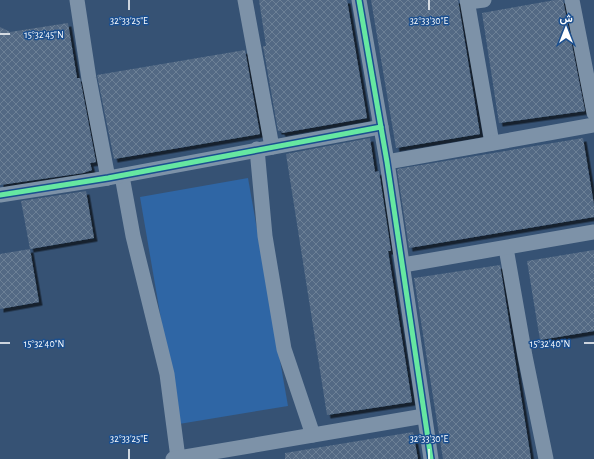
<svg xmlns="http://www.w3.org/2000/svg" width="594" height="459" font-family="'Alegreya Sans',Vazirmatn,sans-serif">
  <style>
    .pitch { fill: #2f66a5 }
    .building { fill: url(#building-cross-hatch); filter: url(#shadow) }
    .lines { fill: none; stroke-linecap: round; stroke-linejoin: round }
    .minor { stroke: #7d92a8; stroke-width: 15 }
    .cycleway-casing { stroke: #1b4f8f; stroke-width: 8 }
    .cycleway { stroke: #66e7a1; stroke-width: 5 }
    .ticks { fill: none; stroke: #fff; stroke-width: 1.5 }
    .ticks-label { font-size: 10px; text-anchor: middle; fill: #fff; stroke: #1b4f8f; stroke-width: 3; stroke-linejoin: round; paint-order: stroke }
  </style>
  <defs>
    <pattern id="building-cross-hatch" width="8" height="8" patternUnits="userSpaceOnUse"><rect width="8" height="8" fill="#526984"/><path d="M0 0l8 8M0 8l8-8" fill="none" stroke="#6c8096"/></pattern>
    <filter id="shadow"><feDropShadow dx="3.5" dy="3.5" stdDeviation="0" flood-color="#0009"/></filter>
  </defs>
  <rect width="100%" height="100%" fill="#365274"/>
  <polygon class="pitch" points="248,178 288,406 179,424 140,197"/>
  <g class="building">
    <polygon points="259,0 347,0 367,118 282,133 281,131 278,131 263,46 266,46"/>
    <polygon points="371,0 458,0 480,134 396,148"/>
    <polygon points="555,0 563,0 585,111 499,123 482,13"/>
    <polygon points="68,23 77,78 80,78 96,162 90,163 92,170 83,173 0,185 0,27 10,32"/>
    <polygon points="245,50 260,134 114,159 97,75"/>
    <polygon points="370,138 375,172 379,171 391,251 388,251 412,402 327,415 286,154"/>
    <polygon points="583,138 594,205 594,217 409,248 397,169"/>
    <polygon points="86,191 94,238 30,249 21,201"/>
    <polygon points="30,249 39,302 0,309 0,254"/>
    <polygon points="594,250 594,331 540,340 527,261"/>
    <polygon points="500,265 531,459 443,459 414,278"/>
    <polygon points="413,432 418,459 285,459 285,453"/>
  </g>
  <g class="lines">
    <g class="minor">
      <polyline points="77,0 89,79 108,178"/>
      <polyline points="245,0 272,147"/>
      <polyline points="359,0 387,162 431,459"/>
      <polyline points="467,0 492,143"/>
      <polyline points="572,0 594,113"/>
      <polyline points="468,2 484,0"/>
      <polyline points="257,149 265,236 284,349 313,435"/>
      <polyline points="387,162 594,125"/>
      <polyline points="122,176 133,236 167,374 178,458"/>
      <polyline points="0,195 108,178 381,127"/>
      <polyline points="506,248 525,356 546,459"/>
      <polyline points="403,265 594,232"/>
      <polyline points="173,459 424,416"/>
    </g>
    <defs>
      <g id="cycleway">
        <polyline points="359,0 387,162 431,459"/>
        <polyline points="0,195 108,178 381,127"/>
      </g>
    </defs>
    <use href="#cycleway" class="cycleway-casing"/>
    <use href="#cycleway" class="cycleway"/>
  </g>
  <path class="ticks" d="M129,0V10M429,0V10M0,34H10M0,343H10M584,343H594M129,449V459M429,449V459"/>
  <g class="ticks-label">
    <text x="129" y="24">32°33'25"E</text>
    <text x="429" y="24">32°33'30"E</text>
    <text x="44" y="38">15°32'45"N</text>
    <text x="44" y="347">15°32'40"N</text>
    <text x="550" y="347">15°32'40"N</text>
    <text x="129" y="442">32°33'25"E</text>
    <text x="429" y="442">32°33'30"E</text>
  </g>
  <g transform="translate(566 28)" stroke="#1b4f8f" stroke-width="3" paint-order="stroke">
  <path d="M0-3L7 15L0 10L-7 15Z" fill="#ffffff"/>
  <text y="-6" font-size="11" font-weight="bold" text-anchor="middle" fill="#ffffff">ش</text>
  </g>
</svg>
